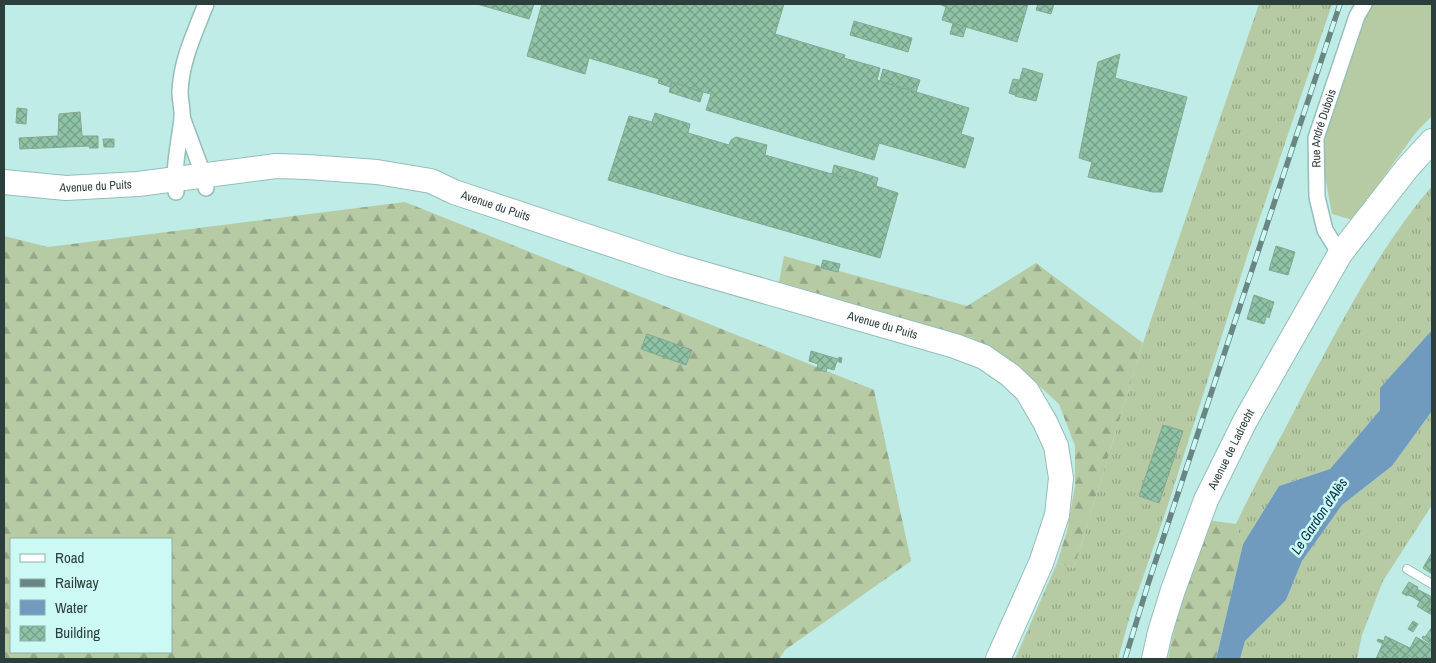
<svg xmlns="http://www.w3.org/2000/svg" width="1436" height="663" font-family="'Archivo Narrow',sans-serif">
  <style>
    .grass { fill: url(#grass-tufts) }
    .forest { fill: url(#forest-firs); fill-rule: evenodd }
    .garden { fill: #b6cba4 }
    .water { fill: #709bbf }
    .building { fill: url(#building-cross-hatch); stroke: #86a793 }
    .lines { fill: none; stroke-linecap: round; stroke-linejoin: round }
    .lane-casing { stroke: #93beb9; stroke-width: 10 }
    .street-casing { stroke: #93beb9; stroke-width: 18 }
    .primary-casing { stroke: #93beb9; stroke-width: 26 }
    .lane { stroke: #fff; stroke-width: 8 }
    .street { stroke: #fff; stroke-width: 15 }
    .primary { stroke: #fff; stroke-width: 24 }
    .rail-casing { stroke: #698683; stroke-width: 5.5 }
    .rail { stroke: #ccf9f4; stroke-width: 4; stroke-dasharray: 11; stroke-linecap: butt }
    .labels { text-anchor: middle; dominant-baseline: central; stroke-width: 5; stroke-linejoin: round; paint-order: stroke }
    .street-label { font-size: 12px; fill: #2d3f3d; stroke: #ccf9f4 }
    .water-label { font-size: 14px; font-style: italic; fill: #082c45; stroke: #ccf9f4 }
  </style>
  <defs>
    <pattern id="grass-tufts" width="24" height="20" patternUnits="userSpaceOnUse" patternTransform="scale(1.25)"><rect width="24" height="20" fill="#b6cba4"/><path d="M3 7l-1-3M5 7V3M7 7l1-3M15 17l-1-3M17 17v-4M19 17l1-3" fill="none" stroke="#94a687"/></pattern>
    <pattern id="forest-firs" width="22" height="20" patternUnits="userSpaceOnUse" patternTransform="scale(1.25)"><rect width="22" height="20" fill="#b6cba4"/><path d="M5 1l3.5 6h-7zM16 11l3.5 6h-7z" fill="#94a687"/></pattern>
    <pattern id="building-cross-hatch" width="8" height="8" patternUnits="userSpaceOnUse" patternTransform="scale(1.25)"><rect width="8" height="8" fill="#8ec3a5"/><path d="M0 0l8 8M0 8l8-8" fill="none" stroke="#74a088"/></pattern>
  </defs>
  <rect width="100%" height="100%" fill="#bfece7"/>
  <g class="grass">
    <polygon points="1259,4 1332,4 1252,241 1168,505 1131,612 1118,659 1015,659 1057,563 1074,568 1143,343"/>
    <path d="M1432,186V330L1380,388V410L1330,469L1279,486L1243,544L1236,524C1257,479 1282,436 1304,392C1342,321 1379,248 1432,186Z"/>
    <polygon points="1432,411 1432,505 1383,581 1362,635 1357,659 1240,659 1245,641 1286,600 1302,561 1342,505 1392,466"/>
  </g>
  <g class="forest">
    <path d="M405,202L874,390L911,561L785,650L779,659H4V236L48,247ZM11,539H171V652H11Z"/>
    <polygon points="784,256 967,306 1036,263 1143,343 1074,568 1057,563 1067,531 1075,486 1075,446 1059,404 1024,372 972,338 779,282"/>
    <polygon points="1207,520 1236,524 1243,544 1216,659 1168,659 1178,612"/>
  </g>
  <polygon class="garden" points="1370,4 1432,4 1432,116 1417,131 1352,220 1332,214 1322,160 1326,135"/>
  <polygon class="water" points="1432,330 1432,411 1392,466 1342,505 1302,561 1286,600 1245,641 1240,659 1216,659 1243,544 1279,486 1330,469 1380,410 1380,388"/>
  <g class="building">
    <polygon points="477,4 534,4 529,19"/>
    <polygon points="542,4 784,4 775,34 845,55 844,58 880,68 877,80 969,108 961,134 974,138 965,168 879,143 874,160 706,110 711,94 703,92 672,82 670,87 658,83 659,79 589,58 585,74 527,56"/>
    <polygon points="939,4 1028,4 1017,42 942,20 946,7"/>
    <polygon points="1038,4 1054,4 1051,14 1036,10"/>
    <polygon points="854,21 902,35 898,49 850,35"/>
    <polygon points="953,23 966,27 963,37 950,34"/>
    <polygon points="902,35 912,38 908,52 898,49"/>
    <polygon points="1120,54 1115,78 1187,97 1162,192 1153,192 1088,177 1092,162 1079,158 1098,62"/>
    <polygon points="1023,68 1043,74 1036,101 1015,96"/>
    <polygon points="883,69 920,80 916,92 880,81"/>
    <polygon points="1013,79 1019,80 1015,95 1009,93"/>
    <polygon points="672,82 703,92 700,102 669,92"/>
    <polygon points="17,108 27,109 26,124 16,123"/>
    <polygon points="80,112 82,136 98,136 98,148 89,148 90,146 20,149 19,138 58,136 59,114"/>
    <polygon points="655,113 690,124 688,133 729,145 731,140 736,137 767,145 765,155 853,180 856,171 878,178 876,186 898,193 880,258 608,180 629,116 652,122"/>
    <polygon points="103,139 114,139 114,147 104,147"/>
    <polygon points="834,165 856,171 853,180 832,174"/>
    <polygon points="1276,246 1295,252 1288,275 1269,270"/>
    <polygon points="823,260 840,264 838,272 821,268"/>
    <polygon points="1254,295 1271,301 1264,324 1247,319"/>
    <polygon points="1271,301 1274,302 1269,318 1266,316"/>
    <polygon points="647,334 692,350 686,365 641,349"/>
    <polygon points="811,351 838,359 839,357 842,358 841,363 837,361 834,370 827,368 826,372 817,369 818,364 809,361"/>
    <polygon points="1163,425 1183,431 1159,503 1139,496"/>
    <polygon points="1431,554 1432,555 1432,574 1423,568"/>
    <polygon points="1409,582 1414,585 1407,596 1402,593"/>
    <polygon points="1414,585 1418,587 1413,597 1408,595"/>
    <polygon points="1417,589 1432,597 1428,607 1413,597"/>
    <polygon points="1432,600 1432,615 1425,611"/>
    <polygon points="1420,601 1428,607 1425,611 1417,606"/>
    <polygon points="1413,621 1418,624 1413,632 1408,629"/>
    <polygon points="1432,627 1432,645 1422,638 1423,636 1425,637"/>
    <polygon points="1385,636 1410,648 1416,637 1432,646 1432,656 1430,659 1415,659 1377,641 1378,639 1384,641"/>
    <polygon points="1383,643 1410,656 1408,659 1376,659"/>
  </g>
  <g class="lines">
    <defs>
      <polyline id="lane" points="1407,569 1432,584"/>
      <g id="street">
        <polyline points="182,117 203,174 206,188"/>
        <path d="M176,192C173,166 179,144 182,119C183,110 180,101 180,92C181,61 195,32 206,4"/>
        <path id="s1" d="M1340,254L1325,230L1317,197L1316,138L1357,16L1364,4"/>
      </g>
      <g id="primary">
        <path id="s2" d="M4,182L66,188L138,184L276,166L307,167L377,172L431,181L454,192L673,265L955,346L984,357L1010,375L1027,391L1045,422L1056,446L1061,478L1057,515L1041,563L998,659"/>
        <path id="s3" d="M1154,659L1160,632L1173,590L1206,500L1245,421L1340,254L1408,167L1432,141"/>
      </g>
    </defs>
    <use href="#lane" class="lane-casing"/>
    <use href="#street" class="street-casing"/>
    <use href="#primary" class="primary-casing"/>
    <use href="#lane" class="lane"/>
    <use href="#street" class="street"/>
    <use href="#primary" class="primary"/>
    <defs>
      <polyline id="rail" points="1125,659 1149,581 1340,4"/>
    </defs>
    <use href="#rail" class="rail-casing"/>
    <use href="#rail" class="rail"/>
  </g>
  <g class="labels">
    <g class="street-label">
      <text stroke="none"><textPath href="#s1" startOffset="132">Rue André Dubois</textPath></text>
      <text stroke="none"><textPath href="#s2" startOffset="92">Avenue du Puits</textPath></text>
      <text stroke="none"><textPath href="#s2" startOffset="499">Avenue du Puits</textPath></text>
      <text stroke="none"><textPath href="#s2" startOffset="904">Avenue du Puits</textPath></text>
      <text stroke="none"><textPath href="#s3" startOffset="224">Avenue de Ladrecht</textPath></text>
    </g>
    <g class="water-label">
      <text transform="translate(1319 516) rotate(-56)">Le Gardon d'Alès</text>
    </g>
  </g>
  <rect width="1436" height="663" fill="none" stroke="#2d3f3d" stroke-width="10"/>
  <rect x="10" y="538" width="162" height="115" fill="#ccf9f4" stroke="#8cafab"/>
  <rect x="20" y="554" width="25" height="8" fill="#ffffff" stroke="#8cafab"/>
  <text x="55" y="563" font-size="15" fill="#2d3f3d">Road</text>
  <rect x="20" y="579" width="25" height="8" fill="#698683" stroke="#8cafab"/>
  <text x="55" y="588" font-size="15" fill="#2d3f3d">Railway</text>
  <rect x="20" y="600" width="25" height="15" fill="#709bbf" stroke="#8cafab"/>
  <text x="55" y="613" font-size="15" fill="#2d3f3d">Water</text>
  <rect x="20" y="626" width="25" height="15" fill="url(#building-cross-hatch)" stroke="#8cafab"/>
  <text x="55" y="638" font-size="15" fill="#2d3f3d">Building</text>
</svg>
